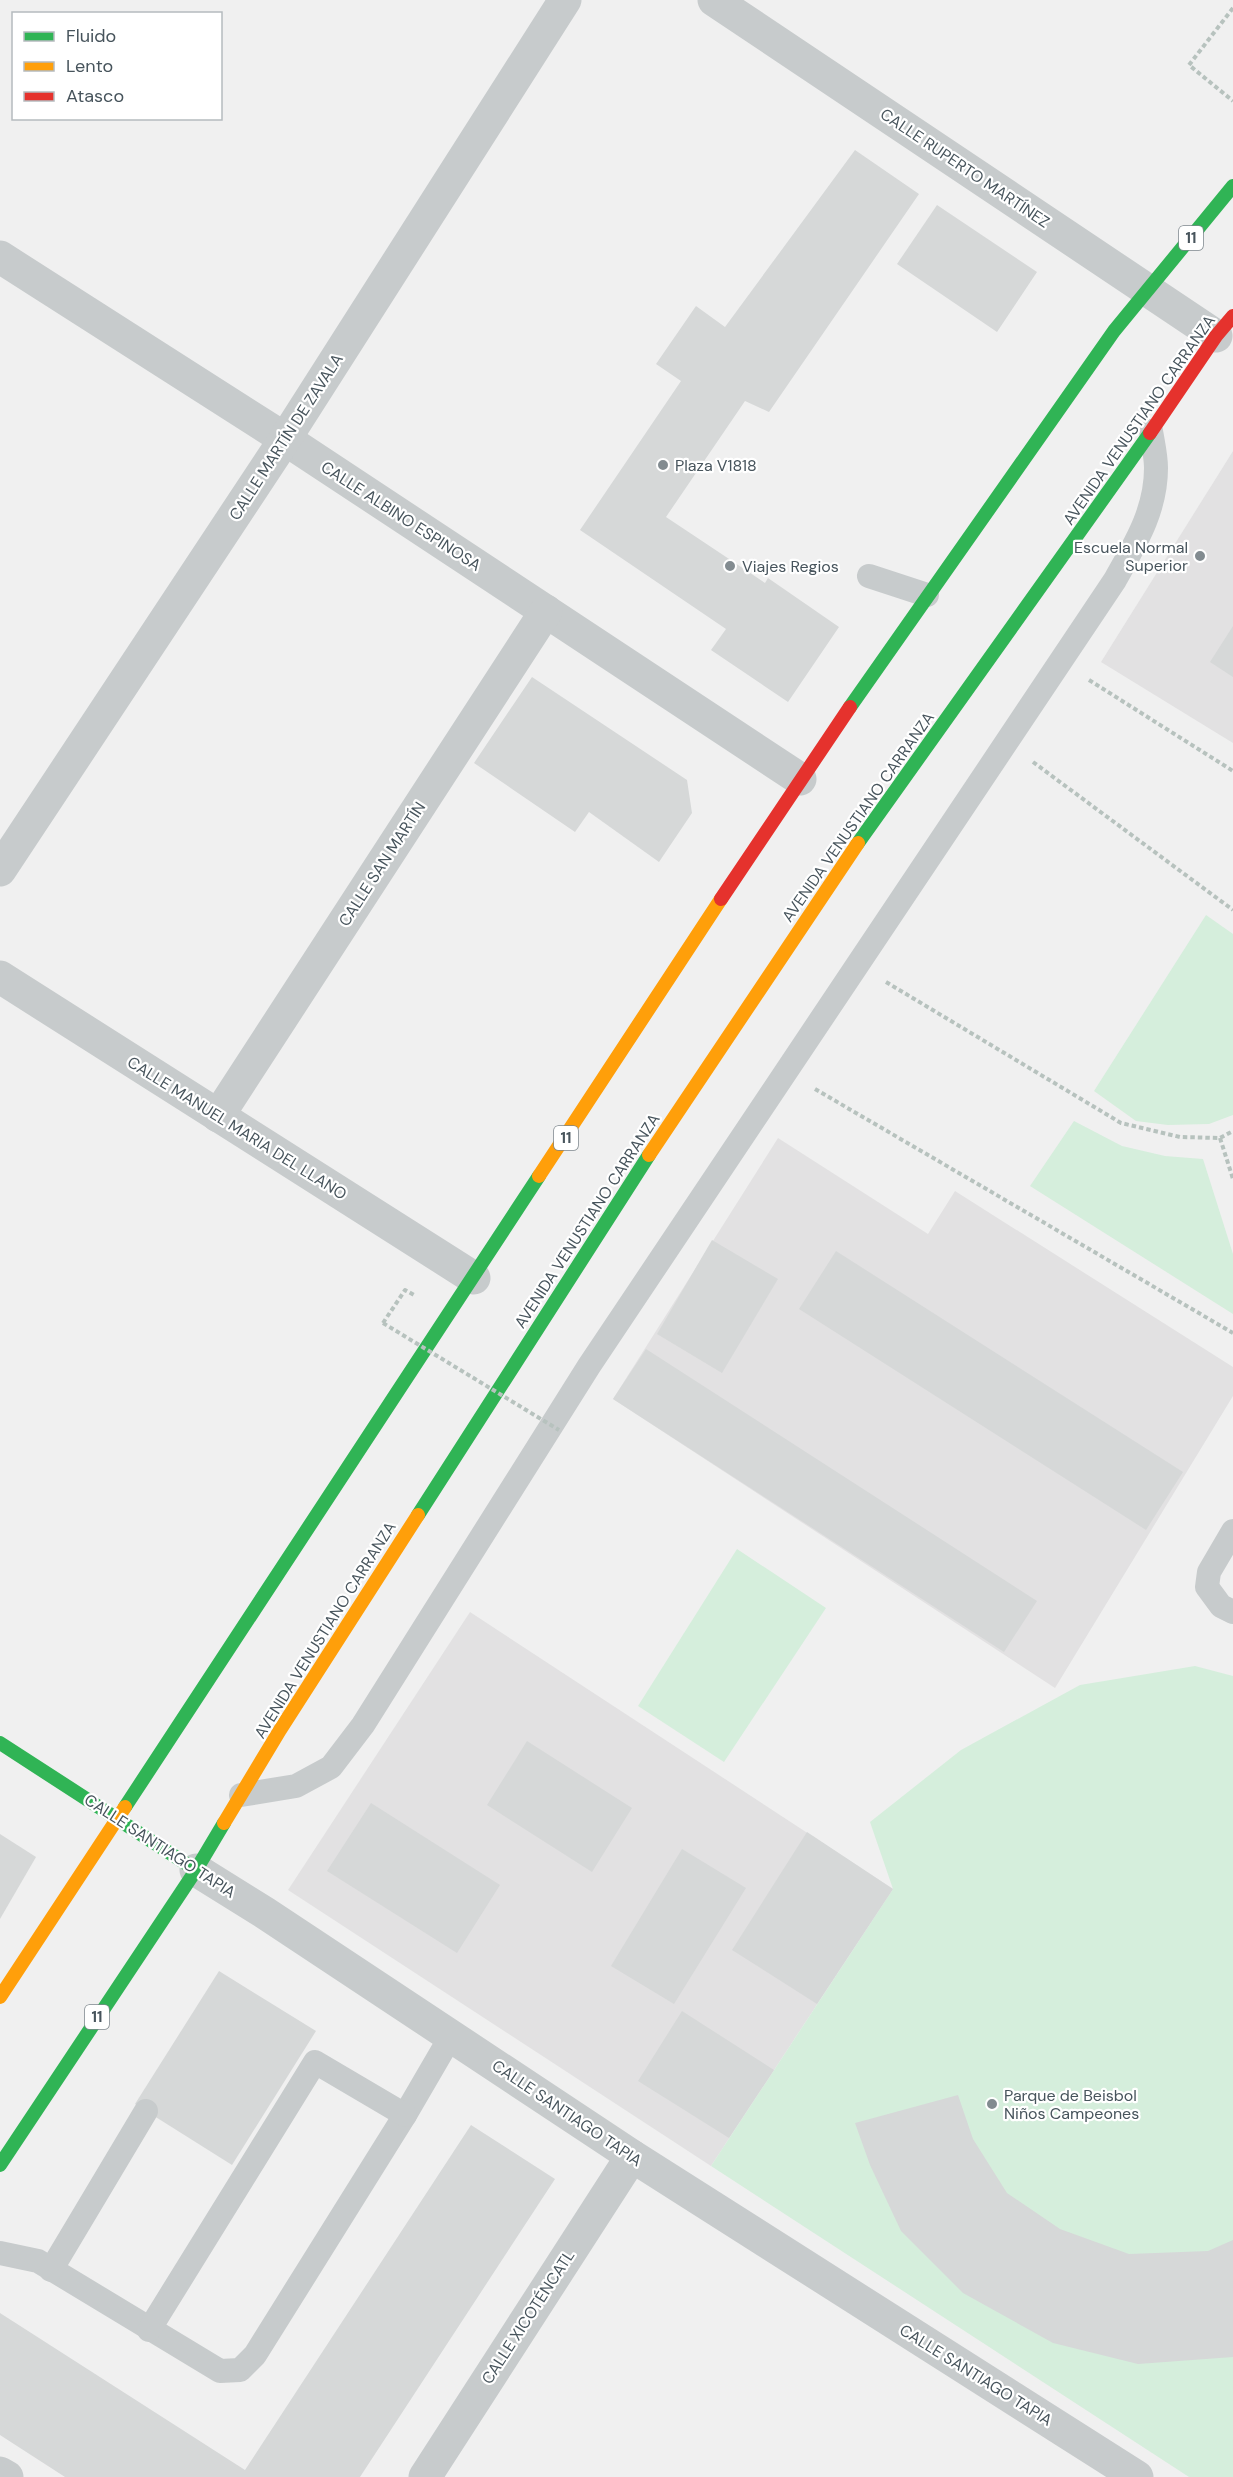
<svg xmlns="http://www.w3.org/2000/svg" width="1233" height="2477" font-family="'DM Sans',sans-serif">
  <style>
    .education { fill: #e2e1e2 }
    .green { fill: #d5eedc }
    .building { fill: #d6d8d8 }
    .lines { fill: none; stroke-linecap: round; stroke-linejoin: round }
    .path { stroke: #b7c2be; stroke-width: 4; stroke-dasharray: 4.5 3; stroke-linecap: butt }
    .lane { stroke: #c7cbcc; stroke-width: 24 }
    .street { stroke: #c7cbcc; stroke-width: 33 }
    .fast { stroke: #30b455; stroke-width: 14 }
    .slow { stroke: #ff9f0a; stroke-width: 14 }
    .jam { stroke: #e5322d; stroke-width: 14 }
    .path-bridge { stroke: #b7c2be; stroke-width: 4; stroke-dasharray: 4.5 3; stroke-linecap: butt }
    .poi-dot { fill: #828b90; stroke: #fff; stroke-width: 2 }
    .labels { text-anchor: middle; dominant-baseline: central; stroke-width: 4.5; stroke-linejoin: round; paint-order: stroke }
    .shield { fill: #fff; stroke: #7e878d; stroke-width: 1.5 }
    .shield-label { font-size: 15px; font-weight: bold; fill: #47545c }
    .street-label { font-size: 16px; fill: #47545c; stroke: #fff }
    .poi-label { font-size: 16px; fill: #47545c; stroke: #fff; text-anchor: start }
  </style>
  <rect width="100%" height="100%" fill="#f0f0f0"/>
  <g class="education">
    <polygon points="1233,451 1233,743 1101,662"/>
    <polygon points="778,1138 928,1234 955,1191 1233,1367 1233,1396 1055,1688 613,1399"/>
    <polygon points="470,1612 893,1889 711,2166 288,1890"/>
  </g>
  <g class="green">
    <polygon points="1206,915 1233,934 1233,1115 1209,1124 1168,1125 1136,1121 1094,1091"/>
    <polygon points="1074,1121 1122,1146 1165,1156 1203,1159 1233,1254 1233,1314 1030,1186"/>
    <polygon points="737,1549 826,1608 724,1762 638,1706"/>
    <polygon points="1195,1666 1233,1676 1233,2477 1189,2477 711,2166 893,1889 870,1822 961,1750 1080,1685"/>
  </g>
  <g class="building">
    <polygon points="855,150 919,194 769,412 745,401 666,517 765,583 768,578 839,627 788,702 711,650 726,629 580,530 681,381 656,364 696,306 725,327"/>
    <polygon points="937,205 1037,272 997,332 897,264"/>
    <polygon points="1233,626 1233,677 1210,662"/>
    <polygon points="532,677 687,780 692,813 659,862 589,812 575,832 474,763"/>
    <polygon points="712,1240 778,1279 722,1373 657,1334"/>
    <polygon points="836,1251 1183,1472 1146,1530 799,1309"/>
    <polygon points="646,1349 1037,1601 1004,1652 613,1399"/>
    <polygon points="527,1741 632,1808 592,1872 487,1805"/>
    <polygon points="371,1803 500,1885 457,1953 327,1871"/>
    <polygon points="807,1832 893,1889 817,2004 732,1950"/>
    <polygon points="0,1834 36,1857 0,1919"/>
    <polygon points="682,1849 746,1888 674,2004 611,1966"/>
    <polygon points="219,1971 316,2031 232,2165 135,2104"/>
    <polygon points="682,2011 774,2070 729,2138 638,2081"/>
    <polygon points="958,2095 973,2139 1007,2193 1060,2229 1129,2254 1208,2251 1233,2240 1233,2357 1138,2364 1053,2343 963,2293 901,2231 870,2165 855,2123"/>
    <polygon points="471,2125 555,2179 360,2477 65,2477 0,2435 0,2313 245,2470"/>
  </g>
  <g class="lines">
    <g class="path">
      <polyline points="1233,8 1189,65 1233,101"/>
      <polyline points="1089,680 1233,771"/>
      <polyline points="1033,762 1233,910"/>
      <polyline points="886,982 1121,1123 1180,1137 1220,1138 1233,1131"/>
      <polyline points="815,1089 1233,1333"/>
      <polyline points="1220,1138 1233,1179"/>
      <polyline points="383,1323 405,1290 414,1295"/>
    </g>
    <g class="lane">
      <polyline points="869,576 927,595"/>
      <polyline points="1233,1531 1209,1572 1207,1587 1221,1606 1233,1612"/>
      <path d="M241,1795L296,1786L331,1767L363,1725L589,1366L1115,580C1135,544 1156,511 1156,468C1156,456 1153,443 1151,431"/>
      <polyline points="0,2253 38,2261 220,2371 240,2370 255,2355 405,2115 451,2036"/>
      <polyline points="51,2270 146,2111"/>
      <polyline points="149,2330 315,2062 405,2115"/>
    </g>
    <g class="street">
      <polyline points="714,0 1216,336"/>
      <polyline points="0,257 285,439 800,779"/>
      <polyline points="0,870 285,439 565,0"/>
      <polyline points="0,977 474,1278"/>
      <polyline points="218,1116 546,611"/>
      <polyline points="196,1870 265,1913 632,2156 1137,2477"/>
      <polyline points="0,2473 7,2477"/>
      <polyline points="425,2477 632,2156"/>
    </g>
    <g class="fast">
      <polyline points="850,707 1114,331 1233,186"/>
      <polyline points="858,843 1150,433"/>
      <polyline points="418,1515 649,1155"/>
      <polyline points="0,1743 196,1870"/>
      <polyline points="125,1807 539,1176"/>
      <polyline points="0,2165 196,1870 224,1823"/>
    </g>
    <g class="slow">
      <polyline points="649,1155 858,843"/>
      <polyline points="539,1176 721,899"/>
      <polyline points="224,1823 280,1730 418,1515"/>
      <polyline points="0,1997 125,1807"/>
    </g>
    <g class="jam">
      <polyline points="1150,433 1216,336 1233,316"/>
      <polyline points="721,899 850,707"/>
    </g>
    <polyline class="path-bridge" points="383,1323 559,1430"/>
  </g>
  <g class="poi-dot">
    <circle cx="663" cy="465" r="6"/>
    <circle cx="1200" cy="556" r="6"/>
    <circle cx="730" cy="566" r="6"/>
    <circle cx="992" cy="2104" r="6"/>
  </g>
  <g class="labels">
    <g class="shield">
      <rect x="1179" y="226" width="24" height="24" rx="4.5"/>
      <rect x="554" y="1126" width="24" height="24" rx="4.5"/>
      <rect x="85" y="2005" width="24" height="24" rx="4.5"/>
    </g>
    <g class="shield-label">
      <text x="1191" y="238">11</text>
      <text x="566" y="1138">11</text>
      <text x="97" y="2017">11</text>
    </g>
    <g class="street-label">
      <text transform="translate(965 168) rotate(34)">CALLE RUPERTO MARTÍNEZ</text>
      <text transform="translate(1139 420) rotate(-55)">AVENIDA VENUSTIANO CARRANZA</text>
      <text transform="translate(286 437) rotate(-57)">CALLE MARTÍN DE ZAVALA</text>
      <text transform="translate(401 516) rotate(33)">CALLE ALBINO ESPINOSA</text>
      <text transform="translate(858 817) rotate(-55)">AVENIDA VENUSTIANO CARRANZA</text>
      <text transform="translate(382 864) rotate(-57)">CALLE SAN MARTÍN</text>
      <text transform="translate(237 1128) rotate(32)">CALLE MANUEL MARIA DEL LLANO</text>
      <text transform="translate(587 1221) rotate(-57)">AVENIDA VENUSTIANO CARRANZA</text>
      <text transform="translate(325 1630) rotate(-58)">AVENIDA VENUSTIANO CARRANZA</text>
      <text transform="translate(160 1846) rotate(33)">CALLE SANTIAGO TAPIA</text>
      <text transform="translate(567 2113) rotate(34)">CALLE SANTIAGO TAPIA</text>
      <text transform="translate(528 2317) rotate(-57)">CALLE XICOTÉNCATL</text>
      <text transform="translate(976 2375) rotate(32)">CALLE SANTIAGO TAPIA</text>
    </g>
    <g class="poi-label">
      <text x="675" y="465">Plaza V1818</text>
      <text x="1188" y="547" text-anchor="end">Escuela Normal<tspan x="1188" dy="18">Superior</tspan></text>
      <text x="742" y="566">Viajes Regios</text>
      <text x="1004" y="2095">Parque de Beisbol<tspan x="1004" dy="18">Niños Campeones</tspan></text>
    </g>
  </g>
  <rect x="12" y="12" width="210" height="108" fill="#ffffff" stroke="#b5bbbe" stroke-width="1.5"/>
  <rect x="24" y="32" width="30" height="9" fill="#30b455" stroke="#b5bbbe" stroke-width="1.5"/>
  <text x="66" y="42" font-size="18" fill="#47545c">Fluido</text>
  <rect x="24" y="62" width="30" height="9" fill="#ff9f0a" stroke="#b5bbbe" stroke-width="1.5"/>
  <text x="66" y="72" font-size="18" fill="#47545c">Lento</text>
  <rect x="24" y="92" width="30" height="9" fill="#e5322d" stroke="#b5bbbe" stroke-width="1.5"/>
  <text x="66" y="102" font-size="18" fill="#47545c">Atasco</text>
</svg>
